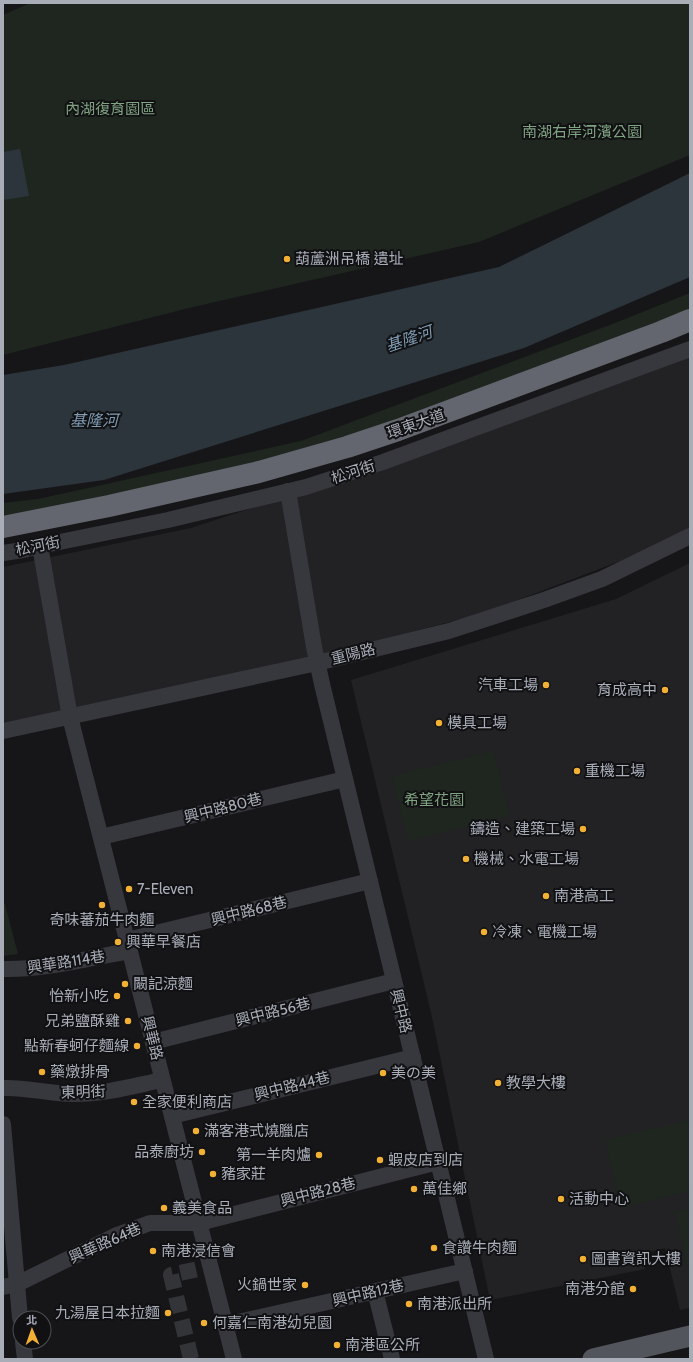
<svg xmlns="http://www.w3.org/2000/svg" width="693" height="1362" font-family="Cabin,'Noto Sans TC','Noto Sans JP',sans-serif">
  <style>
    .built { fill: #222225 }
    .green { fill: #1e261f }
    .water { fill: #2c353c }
    .lines { fill: none; stroke-linecap: round; stroke-linejoin: round }
    .minor-tunnel { stroke: #333438; stroke-width: 16; stroke-dasharray: 16 8; stroke-linecap: butt }
    .minor { stroke: #37383d; stroke-width: 16 }
    .major { stroke: #53555c; stroke-width: 21 }
    .highway { stroke: #63666e; stroke-width: 22 }
    .poi-dot { fill: #f2b134; stroke: #111113; stroke-width: 1.5 }
    .labels { text-anchor: middle; dominant-baseline: central; stroke-width: 4; stroke-linejoin: round; paint-order: stroke }
    .park-label { font-size: 15px; fill: #7fa381; stroke: #111113 }
    .poi-label { font-size: 15px; fill: #a8adb8; stroke: #111113; text-anchor: start }
    .street-label { font-size: 15px; fill: #a8adb8; stroke: #111113 }
    .water-label { font-size: 16px; font-style: italic; fill: #7f9bb3; stroke: #111113 }
  </style>
  <rect width="100%" height="100%" fill="#161618"/>
  <g class="built">
    <polygon points="690,345 690,529 636,555 481,614 317,656 3,727 3,567 191,528 365,471"/>
    <polygon points="690,563 690,1308 680,1310 665,1248 644,1253 645,1269 490,1300 432,1017 351,680 616,599"/>
  </g>
  <g class="green">
    <polygon points="30,3 690,3 690,155 479,242 193,307 3,355 3,15"/>
    <polygon points="690,293 690,317 342,448 3,525 3,503 38,499 301,441 615,323"/>
    <polygon points="493,751 509,816 408,841 392,776"/>
    <polygon points="3,904 5,904 18,954 3,956"/>
    <polygon points="690,1120 690,1191 621,1208 605,1140"/>
    <polygon points="690,1209 690,1279 675,1212"/>
  </g>
  <g class="water">
    <polygon points="20,149 29,196 3,200 3,152"/>
    <polygon points="690,173 690,277 524,348 104,480 3,494 3,375 64,365 499,267"/>
  </g>
  <g class="lines">
    <polyline class="minor-tunnel" points="191,1359 171,1275 198,1269"/>
    <g class="minor">
      <polyline points="288,491 314,647 322,684 486,1359"/>
      <polyline points="40,546 70,717 234,1359"/>
      <polyline points="3,553 23,550 40,546 168,520 306,487 383,462 690,349"/>
      <polyline points="3,731 317,663 449,631 544,600 602,579 690,536"/>
      <polyline points="101,837 345,779"/>
      <polyline points="127,940 370,881"/>
      <path d="M3,969C46,970 87,958 130,951"/>
      <polyline points="153,1042 394,981"/>
      <path d="M3,1088C26,1087 50,1094 74,1094C105,1094 133,1086 162,1080"/>
      <polyline points="172,1116 413,1057"/>
      <polyline points="3,1124 20,1318"/>
      <polyline points="3,1287 17,1284 117,1235 150,1223 199,1223 438,1162"/>
      <polyline points="375,1291 392,1359"/>
      <polyline points="225,1325 465,1271"/>
      <polyline points="23,1342 25,1359"/>
    </g>
    <polyline class="major" points="593,1359 690,1336"/>
    <polyline class="highway" points="3,527 109,506 259,472 347,447 398,430 661,332 690,320"/>
  </g>
  <g class="poi-dot">
    <circle cx="287" cy="259" r="4"/>
    <circle cx="546" cy="685" r="4"/>
    <circle cx="665" cy="690" r="4"/>
    <circle cx="439" cy="723" r="4"/>
    <circle cx="577" cy="771" r="4"/>
    <circle cx="583" cy="829" r="4"/>
    <circle cx="466" cy="859" r="4"/>
    <circle cx="129" cy="889" r="4"/>
    <circle cx="546" cy="896" r="4"/>
    <circle cx="102" cy="905" r="4"/>
    <circle cx="484" cy="932" r="4"/>
    <circle cx="118" cy="942" r="4"/>
    <circle cx="125" cy="984" r="4"/>
    <circle cx="117" cy="996" r="4"/>
    <circle cx="128" cy="1021" r="4"/>
    <circle cx="137" cy="1046" r="4"/>
    <circle cx="42" cy="1072" r="4"/>
    <circle cx="383" cy="1073" r="4"/>
    <circle cx="498" cy="1083" r="4"/>
    <circle cx="134" cy="1102" r="4"/>
    <circle cx="196" cy="1131" r="4"/>
    <circle cx="202" cy="1152" r="4"/>
    <circle cx="319" cy="1155" r="4"/>
    <circle cx="380" cy="1160" r="4"/>
    <circle cx="213" cy="1174" r="4"/>
    <circle cx="414" cy="1189" r="4"/>
    <circle cx="561" cy="1199" r="4"/>
    <circle cx="164" cy="1208" r="4"/>
    <circle cx="434" cy="1248" r="4"/>
    <circle cx="153" cy="1251" r="4"/>
    <circle cx="583" cy="1259" r="4"/>
    <circle cx="305" cy="1285" r="4"/>
    <circle cx="633" cy="1289" r="4"/>
    <circle cx="409" cy="1304" r="4"/>
    <circle cx="168" cy="1313" r="4"/>
    <circle cx="204" cy="1323" r="4"/>
    <circle cx="337" cy="1345" r="4"/>
  </g>
  <g class="labels">
    <g class="park-label">
      <text x="110" y="109">內湖復育園區</text>
      <text x="582" y="132">南湖右岸河濱公園</text>
      <text x="434" y="800">希望花園</text>
    </g>
    <g class="poi-label">
      <text x="295" y="259">葫蘆洲吊橋 遺址</text>
      <text x="538" y="685" text-anchor="end">汽車工場</text>
      <text x="657" y="690" text-anchor="end">育成高中</text>
      <text x="447" y="723">模具工場</text>
      <text x="585" y="771">重機工場</text>
      <text x="575" y="829" text-anchor="end">鑄造、建築工場</text>
      <text x="474" y="859">機械、水電工場</text>
      <text x="137" y="889">7-Eleven</text>
      <text x="554" y="896">南港高工</text>
      <text x="102" y="920" text-anchor="middle">奇味蕃茄牛肉麵</text>
      <text x="492" y="932">冷凍、電機工場</text>
      <text x="126" y="942">興華早餐店</text>
      <text x="133" y="984">闞記涼麵</text>
      <text x="109" y="996" text-anchor="end">怡新小吃</text>
      <text x="120" y="1021" text-anchor="end">兄弟鹽酥雞</text>
      <text x="129" y="1046" text-anchor="end">點新春蚵仔麵線</text>
      <text x="50" y="1072">藥燉排骨</text>
      <text x="391" y="1073">美の美</text>
      <text x="506" y="1083">教學大樓</text>
      <text x="142" y="1102">全家便利商店</text>
      <text x="204" y="1131">滿客港式燒臘店</text>
      <text x="194" y="1152" text-anchor="end">品泰廚坊</text>
      <text x="311" y="1155" text-anchor="end">第一羊肉爐</text>
      <text x="388" y="1160">蝦皮店到店</text>
      <text x="221" y="1174">豬家莊</text>
      <text x="422" y="1189">萬佳鄉</text>
      <text x="569" y="1199">活動中心</text>
      <text x="172" y="1208">義美食品</text>
      <text x="442" y="1248">食讚牛肉麵</text>
      <text x="161" y="1251">南港浸信會</text>
      <text x="591" y="1259">圖書資訊大樓</text>
      <text x="297" y="1285" text-anchor="end">火鍋世家</text>
      <text x="625" y="1289" text-anchor="end">南港分館</text>
      <text x="417" y="1304">南港派出所</text>
      <text x="160" y="1313" text-anchor="end">九湯屋日本拉麵</text>
      <text x="212" y="1323">何嘉仁南港幼兒園</text>
      <text x="345" y="1345">南港區公所</text>
    </g>
    <g class="street-label">
      <text transform="translate(416 424) rotate(-19)">環東大道</text>
      <text transform="translate(353 472) rotate(-18)">松河街</text>
      <text transform="translate(38 546) rotate(-11)">松河街</text>
      <text transform="translate(353 654) rotate(-14)">重陽路</text>
      <text transform="translate(223 808) rotate(-14)">興中路80巷</text>
      <text transform="translate(249 911) rotate(-14)">興中路68巷</text>
      <text transform="translate(66 962) rotate(-9)">興華路114巷</text>
      <text transform="translate(401 1011) rotate(76)">興中路</text>
      <text transform="translate(273 1012) rotate(-14)">興中路56巷</text>
      <text transform="translate(152 1038) rotate(76)">興華路</text>
      <text transform="translate(292 1086) rotate(-14)">興中路44巷</text>
      <text transform="translate(83 1092) rotate(-2)">東明街</text>
      <text transform="translate(318 1192) rotate(-14)">興中路28巷</text>
      <text transform="translate(105 1243) rotate(-24)">興華路64巷</text>
      <text transform="translate(368 1293) rotate(-13)">興中路12巷</text>
    </g>
    <g class="water-label">
      <text transform="translate(409 339) rotate(-19)">基隆河</text>
      <text x="94" y="420">基隆河</text>
    </g>
  </g>
  <rect width="693" height="1362" fill="none" stroke="#a8adb8" stroke-width="8"/>
  <g transform="translate(32 1330) rotate(358)"><circle r="19" fill="#111113" stroke="#4d4f55"/>
  <path d="M0-3L7 15L0 10L-7 15Z" fill="#f2b134"/>
  <text y="-6" font-size="11" font-weight="bold" text-anchor="middle" fill="#a8adb8">北</text>
  </g>
</svg>
